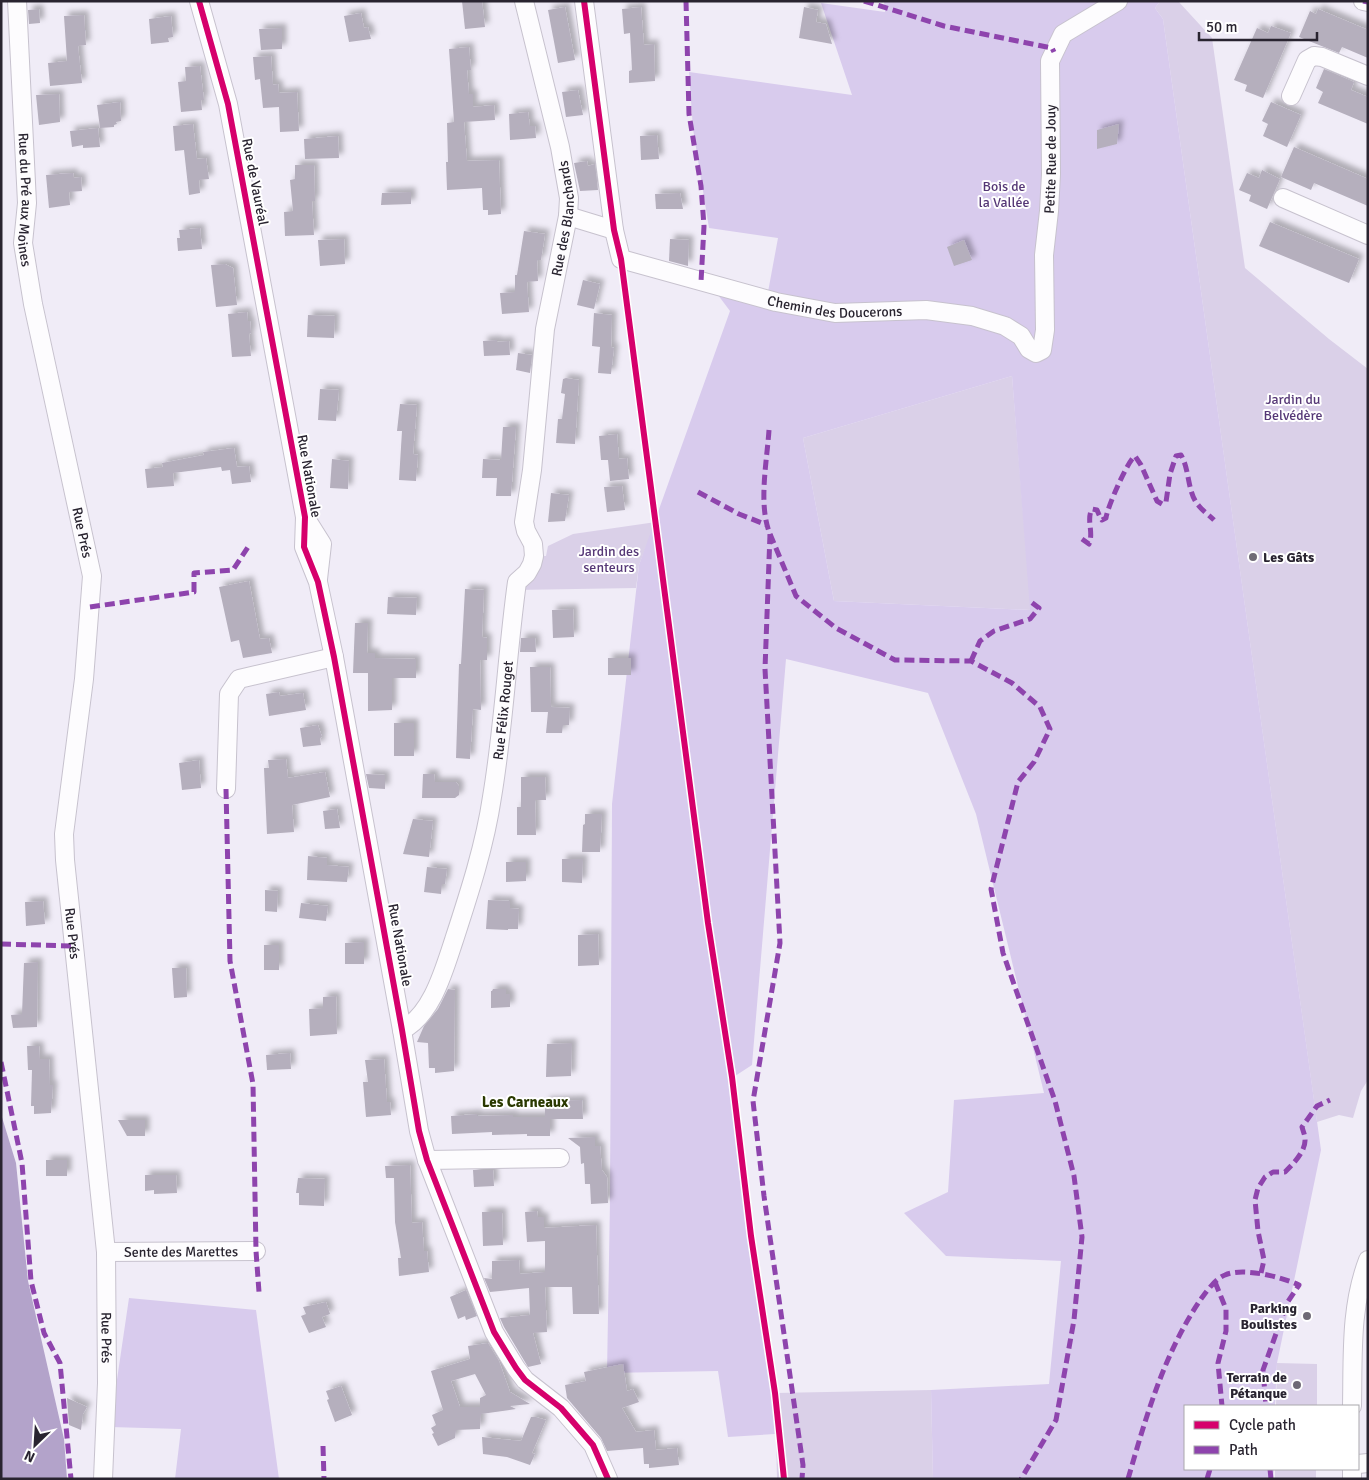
<svg xmlns="http://www.w3.org/2000/svg" width="1369" height="1480" font-family="Signika,sans-serif">
  <style>
    .green { fill: #dad0e8 }
    .forest { fill: #d8cbed; fill-rule: evenodd }
    .water { fill: #b3a3ca }
    .building { fill: #b5afbd; fill-rule: evenodd; filter: url(#shadow) }
    .lines { fill: none; stroke-linecap: round; stroke-linejoin: round }
    .minor-casing { stroke: #c7c2ce; stroke-width: 20 }
    .minor { stroke: #fdfcfe; stroke-width: 18 }
    .quiet { stroke: #8e44ad; stroke-width: 5; stroke-dasharray: 10 5; stroke-linecap: butt }
    .cycleway-casing { stroke: #fff; stroke-width: 9 }
    .cycleway { stroke: #d6006c; stroke-width: 6 }
    .poi-dot { fill: #6f6a76; stroke: #fff; stroke-width: 2 }
    .labels { text-anchor: middle; dominant-baseline: central; stroke-width: 4; stroke-linejoin: round; paint-order: stroke }
    .street-label { font-size: 14px; fill: #292430; stroke: #fff }
    .park-label { font-size: 14px; fill: #553776; stroke: #fff }
    .poi-label { font-size: 14px; font-weight: bold; fill: #292430; stroke: #fff; text-anchor: end }
    .neighbourhood-label { font-size: 15px; font-weight: bold; fill: #2a3900; stroke: #fff }
  </style>
  <defs>
    <filter id="shadow"><feDropShadow dx="4.5" dy="-4.5" stdDeviation="2.5" flood-color="#0004"/></filter>
  </defs>
  <rect width="100%" height="100%" fill="#f0ecf7"/>
  <g class="green">
    <polygon points="1160,1 1178,1 1212,38 1245,268 1329,339 1368,369 1368,1080 1361,1091 1353,1118 1339,1115 1317,1122 1163,19 1155,8"/>
    <polygon points="1012,376 1031,610 834,601 803,438"/>
    <polygon points="656,522 639,565 636,588 516,590 534,556 546,556 548,546 573,534"/>
    <polygon points="1277,1363 1317,1364 1317,1406 1276,1406"/>
    <polygon points="931,1390 933,1479 777,1479 775,1393"/>
    <rect x="1275" y="1469" width="41" height="10"/>
  </g>
  <g class="forest">
    <path d="M884,1H1160L1155,8L1163,19L1321,1150L1277,1363L1275,1406H1185V1469H1274L1273,1479H933L931,1390L1049,1384L1061,1261L946,1256L904,1213L948,1192L954,1100L1044,1093L976,814L928,693L786,659L752,1065L732,1078L751,1236L775,1392V1434L728,1437L718,1371L607,1373L610,1201L612,804L639,565L730,311L703,275L768,292L778,238L709,228L693,129L689,72L852,95L821,3L885,12ZM1012,376L1030,610L834,601L803,438Z"/>
    <polygon points="129,1298 256,1310 279,1479 175,1479 181,1429 110,1427"/>
  </g>
  <polygon class="water" points="1,1114 16,1163 28,1281 64,1439 67,1479 1,1479"/>
  <g class="building">
    <polygon points="462,1 482,1 485,27 465,29"/>
    <polygon points="565,7 575,60 558,63 548,10"/>
    <polygon points="641,7 644,45 654,44 655,81 629,83 629,71 632,70 630,33 624,34 622,9"/>
    <polygon points="804,7 818,10 816,22 826,24 832,44 799,38"/>
    <polygon points="39,9 40,23 29,24 28,10"/>
    <polygon points="1318,9 1368,30 1368,58 1342,47 1339,53 1299,37 1310,11 1316,14"/>
    <polygon points="361,13 364,28 368,27 371,39 349,42 344,16"/>
    <polygon points="84,15 86,45 78,46 82,83 50,86 48,63 67,61 64,16"/>
    <polygon points="171,16 173,37 168,38 169,42 151,44 149,19"/>
    <polygon points="1271,26 1291,33 1263,98 1245,91 1247,85 1234,80 1257,28 1268,33"/>
    <polygon points="282,28 282,49 261,50 259,29"/>
    <polygon points="469,47 471,70 467,70 469,94 473,94 473,107 494,105 495,120 464,122 467,161 499,160 501,214 488,215 488,210 483,210 482,188 447,190 446,162 448,162 447,123 454,122 449,49"/>
    <polygon points="271,56 273,85 278,84 279,93 297,92 299,131 280,132 279,107 263,108 260,79 255,80 253,57"/>
    <polygon points="200,66 204,100 201,100 202,110 181,112 178,82 186,81 185,67"/>
    <polygon points="1324,69 1354,82 1351,90 1368,97 1368,124 1318,103 1323,92 1316,88"/>
    <polygon points="578,90 583,115 566,117 562,92"/>
    <polygon points="59,94 60,122 39,125 36,95"/>
    <polygon points="120,102 121,121 116,122 117,124 114,125 114,127 100,128 97,105"/>
    <polygon points="1271,102 1301,115 1287,147 1263,136 1268,124 1262,121"/>
    <polygon points="528,112 530,126 535,126 536,138 510,140 509,114"/>
    <polygon points="193,124 197,159 206,158 209,179 199,180 200,193 189,195 184,150 175,151 173,126"/>
    <polygon points="1119,124 1117,144 1097,149 1097,130"/>
    <polygon points="98,128 100,147 83,148 83,145 72,147 70,131"/>
    <polygon points="657,135 659,159 641,160 640,136"/>
    <polygon points="338,136 339,158 305,159 304,139"/>
    <polygon points="1294,147 1368,179 1368,206 1314,183 1311,190 1281,177"/>
    <polygon points="587,161 588,166 595,164 598,190 580,191 574,163"/>
    <polygon points="295,165 314,165 315,201 312,201 314,235 285,236 284,212 293,211 290,180 295,179"/>
    <polygon points="1262,170 1280,179 1267,209 1249,201 1251,195 1239,190 1247,173 1259,178"/>
    <polygon points="73,173 74,178 81,177 82,191 69,192 70,205 49,208 46,175"/>
    <polygon points="411,192 411,204 381,205 382,193"/>
    <polygon points="680,193 683,209 656,209 655,194"/>
    <polygon points="1270,222 1359,259 1349,283 1259,246"/>
    <polygon points="200,228 202,249 178,251 177,238 180,238 179,230"/>
    <polygon points="524,231 545,234 541,260 537,260 538,281 527,282 529,312 502,314 500,293 515,292 515,275 517,275"/>
    <polygon points="344,239 345,264 320,266 318,240"/>
    <polygon points="670,239 689,240 688,266 669,261"/>
    <polygon points="964,240 972,260 954,266 947,247"/>
    <polygon points="225,264 233,268 237,305 216,307 211,265"/>
    <polygon points="583,280 600,284 594,309 577,305"/>
    <polygon points="247,312 248,321 250,321 251,333 249,334 251,356 232,357 228,314"/>
    <polygon points="594,313 612,315 611,347 614,348 611,374 598,373 600,347 592,346"/>
    <polygon points="308,315 335,316 334,338 307,337"/>
    <polygon points="497,340 497,342 509,341 510,355 484,356 483,341"/>
    <polygon points="518,353 532,355 530,373 516,370"/>
    <polygon points="566,378 579,380 575,444 556,443 558,419 562,419 565,394 561,393 563,379"/>
    <polygon points="320,389 339,390 336,421 318,420"/>
    <polygon points="400,404 417,405 413,454 418,455 416,481 399,480 402,431 397,431"/>
    <polygon points="503,427 516,427 511,496 496,496 497,478 482,478 483,459 501,460"/>
    <polygon points="617,434 619,459 627,458 629,479 610,481 608,460 601,460 599,436"/>
    <polygon points="234,448 237,467 249,466 251,482 232,484 230,470 222,471 221,467 173,473 174,486 147,488 145,469 163,467 162,463 204,455 203,452"/>
    <polygon points="332,459 349,461 348,489 330,488"/>
    <polygon points="622,486 625,510 607,512 604,487"/>
    <polygon points="551,493 569,495 565,521 548,522"/>
    <polygon points="249,581 260,639 269,638 272,653 243,658 239,640 231,642 219,587"/>
    <polygon points="465,589 484,590 482,637 487,638 487,660 480,660 481,710 473,709 470,759 456,758 459,664 461,664"/>
    <polygon points="388,597 417,598 416,615 387,614"/>
    <polygon points="573,609 574,637 553,638 552,610"/>
    <polygon points="355,623 368,623 367,653 375,653 375,658 416,659 416,678 392,678 392,710 368,711 368,673 353,673"/>
    <polygon points="521,638 535,638 536,652 520,652"/>
    <rect x="608" y="658" width="23" height="17"/>
    <polygon points="530,667 550,667 551,707 570,708 569,725 563,725 562,733 546,733 548,712 531,712"/>
    <polygon points="279,692 280,696 303,693 306,710 269,716 266,694"/>
    <rect x="394" y="723" width="20" height="33"/>
    <polygon points="318,725 322,737 320,738 321,745 303,747 300,728"/>
    <polygon points="286,759 288,778 325,772 330,797 292,805 294,832 267,834 264,768 269,768 268,760"/>
    <polygon points="199,760 201,788 182,790 179,763"/>
    <polygon points="366,774 385,775 385,789 369,788"/>
    <polygon points="423,774 434,774 435,782 456,782 459,786 459,795 455,798 422,798"/>
    <polygon points="521,777 545,777 546,800 535,800 536,835 517,835 517,807 521,807"/>
    <polygon points="337,809 340,828 325,829 323,811"/>
    <polygon points="585,814 602,814 600,852 582,852 583,825 585,824"/>
    <polygon points="413,819 433,821 429,857 403,854"/>
    <polygon points="308,856 327,858 327,865 349,867 347,882 307,880"/>
    <polygon points="562,859 583,859 582,883 562,882"/>
    <polygon points="506,862 526,862 526,881 506,882"/>
    <polygon points="427,867 447,869 445,884 442,884 441,894 424,892"/>
    <polygon points="265,890 278,891 277,912 265,911"/>
    <polygon points="488,900 510,901 510,908 519,909 518,929 508,929 508,930 486,929"/>
    <polygon points="43,901 45,924 26,926 25,902"/>
    <polygon points="301,903 328,906 326,921 299,918"/>
    <polygon points="598,934 599,965 578,966 578,935"/>
    <polygon points="364,942 364,964 345,964 345,943"/>
    <rect x="264" y="945" width="15" height="25"/>
    <polygon points="38,962 37,1027 13,1028 11,1015 22,1014 24,963"/>
    <polygon points="172,968 186,968 187,997 174,998"/>
    <polygon points="448,989 455,990 454,1071 435,1073 435,1068 429,1068 428,1043 417,1042 424,1026 438,1009"/>
    <polygon points="493,989 506,989 506,994 510,994 510,1007 491,1008 491,991 492,991"/>
    <polygon points="336,996 337,1034 310,1036 309,1009 323,1008 323,997"/>
    <polygon points="572,1043 571,1076 546,1077 547,1044"/>
    <polygon points="27,1046 39,1046 40,1059 49,1059 50,1085 53,1085 51,1113 34,1114 34,1106 31,1106 32,1070 28,1070"/>
    <polygon points="290,1053 291,1069 267,1070 266,1055"/>
    <polygon points="384,1059 387,1102 390,1102 391,1115 366,1117 363,1082 368,1082 365,1060"/>
    <polygon points="582,1100 583,1119 550,1119 550,1136 527,1136 527,1134 492,1135 492,1132 452,1134 451,1116 477,1114 477,1116 513,1115 513,1117 545,1117 545,1101"/>
    <polygon points="118,1120 145,1120 145,1136 127,1136"/>
    <polygon points="595,1137 595,1146 600,1146 602,1170 607,1177 608,1203 591,1204 590,1184 585,1184 584,1163 581,1164 580,1147 568,1138"/>
    <rect x="46" y="1160" width="21" height="16"/>
    <polygon points="410,1165 412,1223 422,1222 424,1251 427,1251 429,1272 399,1276 398,1258 401,1258 395,1222 394,1178 386,1178 385,1166"/>
    <polygon points="473,1170 493,1170 494,1186 474,1187"/>
    <polygon points="145,1175 176,1175 177,1193 154,1194 154,1190 145,1191"/>
    <polygon points="298,1178 325,1179 324,1206 299,1205 299,1193 296,1193"/>
    <polygon points="537,1211 538,1217 544,1217 544,1228 596,1225 599,1314 573,1314 572,1287 545,1287 547,1332 533,1333 541,1364 528,1367 504,1327 500,1318 530,1315 529,1288 490,1292 484,1278 492,1279 492,1261 519,1260 520,1274 545,1272 545,1241 527,1242 525,1212"/>
    <polygon points="482,1212 502,1212 503,1245 483,1246"/>
    <polygon points="466,1290 477,1316 466,1320 465,1316 458,1319 450,1297"/>
    <polygon points="326,1302 330,1314 322,1317 326,1327 309,1333 301,1316 306,1314 303,1307"/>
    <path d="M488,1343L499,1361L510,1392L530,1404L510,1406L516,1409L481,1414L480,1429L456,1430L455,1438L438,1446L432,1434L434,1433L431,1428L436,1425L432,1415L443,1410L431,1371L470,1359L468,1346ZM475,1374L486,1395L480,1398V1407H460L451,1381Z"/>
    <polygon points="623,1364 627,1391 633,1389 639,1402 622,1408 636,1432 654,1430 656,1450 677,1448 679,1465 649,1468 649,1464 644,1464 643,1448 607,1451 601,1438 567,1398 565,1385 586,1381 584,1372"/>
    <polygon points="341,1386 352,1415 335,1422 327,1400 329,1399 326,1391"/>
    <polygon points="67,1398 87,1407 83,1414 81,1430 69,1425"/>
    <polygon points="531,1417 536,1417 546,1420 532,1453 535,1454 530,1465 507,1457 483,1454 482,1437 521,1441"/>
  </g>
  <g class="lines">
    <defs>
      <g id="minor">
        <path id="s1" d="M17,1L27,203L23,243L33,304L92,576L84,679L64,834L65,860L106,1252L107,1383L103,1479"/>
        <polyline points="199,1 228,104 305,517 304,547 318,582 334,657 402,1030 419,1131 427,1160 494,1332 516,1368 525,1380 561,1408 593,1445 608,1479"/>
        <path id="s2" d="M584,1L614,230L621,259L776,302L835,313L926,310L972,316L1005,326L1021,336L1029,349L1036,353L1042,350L1045,330L1044,255L1049,211L1051,174L1050,61L1063,34L1118,1"/>
        <polyline points="1363,1 1368,2"/>
        <polyline points="1291,96 1307,60 1314,56 1322,57 1368,76"/>
        <polyline points="1283,198 1368,235"/>
        <polyline points="568,216 614,230"/>
        <polyline points="305,517 322,544 318,579"/>
        <polyline points="226,789 229,694 239,679 334,657"/>
        <path id="s3" d="M402,1030C432,1015 444,970 454,940C469,894 485,845 492,797C504,726 507,654 517,582L527,573L532,564L534,556L533,544L526,531L524,522L532,470L545,329L568,216L569,198L560,147L524,1"/>
        <polyline points="427,1160 560,1158"/>
        <path id="s4" d="M106,1252L256,1251"/>
        <path d="M1352,1406C1353,1356 1350,1307 1368,1260"/>
        <polyline points="1358,1464 1368,1463"/>
        <polyline points="1352,1479 1352,1469"/>
      </g>
    </defs>
    <use href="#minor" class="minor-casing"/>
    <use href="#minor" class="minor"/>
    <g class="quiet">
      <polyline points="686,1 689,114 701,186 704,226 701,282"/>
      <polyline points="864,1 944,26 1052,48 1054,52"/>
      <polyline points="1363,1 1368,2"/>
      <path d="M769,430C767,461 758,505 770,534L765,669L780,943L753,1101L764,1196L803,1465L802,1479"/>
      <polyline points="698,492 739,514 767,525"/>
      <polyline points="770,534 796,596 836,628 895,660 971,661 1012,683 1040,707 1050,729 1034,762 1018,782 991,889 1003,953 1055,1101 1074,1176 1082,1237 1074,1320 1056,1420 1021,1479"/>
      <path d="M1082,539L1089,544C1094,532 1086,520 1092,509L1097,510L1100,517L1102,520L1106,518C1107,508 1128,460 1135,456L1141,465L1157,501L1162,504L1166,502L1170,474L1176,456L1181,455C1190,470 1187,493 1199,506C1203,511 1209,515 1214,520"/>
      <polyline points="90,607 194,592 194,573 233,570 248,547"/>
      <polyline points="971,661 980,641 994,631 1030,619 1039,608 1031,602"/>
      <polyline points="226,789 230,961 253,1084 256,1251 259,1292"/>
      <polyline points="1,944 74,946"/>
      <polyline points="1,1062 22,1163 31,1281 44,1333 60,1363 71,1479"/>
      <path d="M1261,1273L1264,1260L1258,1231L1255,1200L1258,1188L1265,1177L1273,1172H1285C1293,1164 1306,1151 1305,1139C1305,1135 1303,1131 1302,1127L1317,1106L1330,1100"/>
      <polyline points="1215,1282 1226,1309 1226,1331 1218,1363 1222,1406"/>
      <polyline points="323,1446 324,1479"/>
      <polyline points="1270,1469 1271,1479"/>
      <path d="M1128,1479C1146,1417 1164,1353 1201,1299C1207,1291 1215,1279 1225,1275C1243,1267 1282,1277 1299,1285L1287,1303L1263,1370L1266,1406"/>
      <polyline points="1207,1479 1210,1469"/>
    </g>
    <defs>
      <g id="cycleway">
        <polyline points="199,1 228,104 305,517 304,547 318,582 334,657 402,1030 419,1131 427,1160 494,1332 516,1368 525,1380 561,1408 593,1445 608,1479"/>
        <polyline points="584,1 614,230 621,259 708,923 732,1077 751,1236 775,1393 784,1479"/>
      </g>
    </defs>
    <use href="#cycleway" class="cycleway-casing"/>
    <use href="#cycleway" class="cycleway"/>
  </g>
  <g class="poi-dot">
    <circle cx="1253" cy="557" r="5"/>
    <circle cx="1307" cy="1316" r="5"/>
    <circle cx="1297" cy="1385" r="5"/>
  </g>
  <g class="labels">
    <g class="street-label">
      <text stroke="none"><textPath href="#s2" startOffset="894">Petite Rue de Jouy</textPath></text>
      <text transform="translate(255 182) rotate(79)">Rue de Vauréal</text>
      <text stroke="none"><textPath href="#s1" startOffset="199">Rue du Pré aux Moines</textPath></text>
      <text stroke="none"><textPath href="#s3" startOffset="846">Rue des Blanchards</textPath></text>
      <text stroke="none"><textPath href="#s2" startOffset="481">Chemin des Doucerons</textPath></text>
      <text transform="translate(309 476) rotate(80)">Rue Nationale</text>
      <text stroke="none"><textPath href="#s1" startOffset="538">Rue Prés</textPath></text>
      <text stroke="none"><textPath href="#s3" startOffset="342">Rue Félix Rouget</textPath></text>
      <text stroke="none"><textPath href="#s1" startOffset="942">Rue Prés</textPath></text>
      <text transform="translate(400 945) rotate(80)">Rue Nationale</text>
      <text stroke="none"><textPath href="#s4" startOffset="75">Sente des Marettes</textPath></text>
      <text stroke="none"><textPath href="#s1" startOffset="1348">Rue Prés</textPath></text>
    </g>
    <g class="park-label">
      <text x="1004" y="186">Bois de<tspan x="1004" dy="16">la Vallée</tspan></text>
      <text x="1293" y="399">Jardin du<tspan x="1293" dy="16">Belvédère</tspan></text>
      <text x="609" y="551">Jardin des<tspan x="609" dy="16">senteurs</tspan></text>
    </g>
    <g class="poi-label">
      <text x="1263" y="557" text-anchor="start">Les Gâts</text>
      <text x="1297" y="1308">Parking<tspan x="1297" dy="16">Boulistes</tspan></text>
      <text x="1287" y="1377">Terrain de<tspan x="1287" dy="16">Pétanque</tspan></text>
    </g>
    <g class="neighbourhood-label">
      <text x="525" y="1102">Les Carneaux</text>
    </g>
  </g>
  <rect width="1369" height="1480" fill="none" stroke="#292430" stroke-width="5"/>
  <rect x="1184" y="1405" width="175" height="65" fill="#ffffff" stroke="#a9a7ac"/>
  <rect x="1194" y="1421" width="25" height="8" fill="#d6006c" stroke="#a9a7ac"/>
  <text x="1229" y="1430" font-size="15" fill="#292430">Cycle path</text>
  <rect x="1194" y="1446" width="25" height="8" fill="#8e44ad" stroke="#a9a7ac"/>
  <text x="1229" y="1455" font-size="15" fill="#292430">Path</text>
  <g transform="translate(35 1445) rotate(205)" stroke="#ffffff" stroke-width="4" paint-order="stroke">
  <path d="M0-4L9 19L0 12L-9 19Z" fill="#292430"/>
  <text y="-8" font-size="14" font-weight="bold" text-anchor="middle" fill="#292430">N</text>
  </g>
  <path d="M1199 32v8h118v-8" fill="none" stroke="#292430" stroke-width="2.5"/>
  <text x="1206" y="32" font-size="15" fill="#292430" stroke="#ffffff" stroke-width="4" paint-order="stroke">50 m</text>
</svg>
